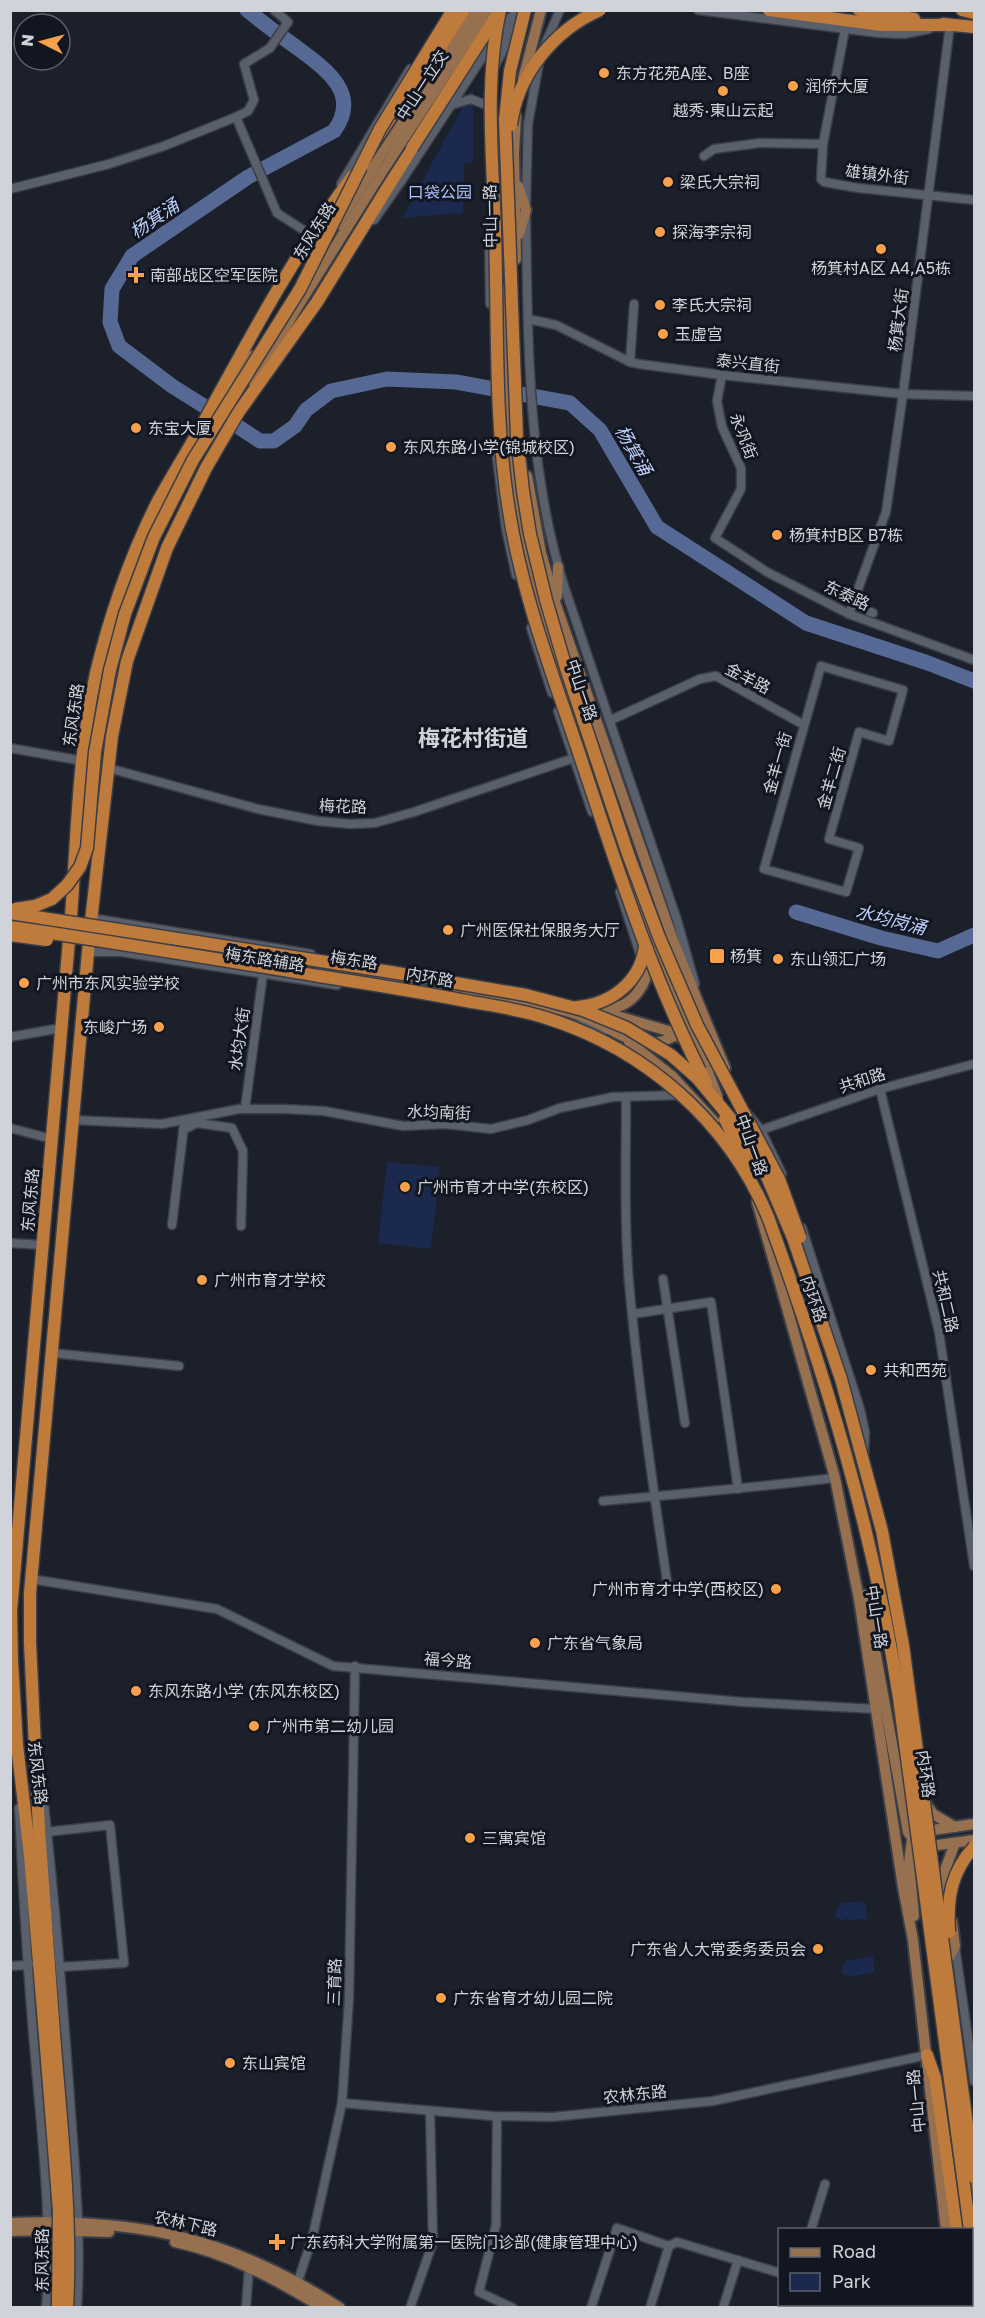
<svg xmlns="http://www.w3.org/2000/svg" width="985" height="2318" font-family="'Golos Text','Noto Sans SC',sans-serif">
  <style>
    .green { fill: #1b294f }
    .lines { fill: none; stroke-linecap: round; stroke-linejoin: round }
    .river { stroke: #566894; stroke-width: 15 }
    .minor-casing { stroke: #3b3e46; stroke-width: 11 }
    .major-casing { stroke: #3b3e46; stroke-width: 14 }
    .highway-casing { stroke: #3b3e46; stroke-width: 15 }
    .minor { stroke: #5a606b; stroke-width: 8 }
    .major { stroke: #96704f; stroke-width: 10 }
    .highway { stroke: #be7b3c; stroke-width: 12 }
    .major-bridge-casing { stroke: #3b3e46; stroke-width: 14; stroke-linecap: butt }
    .highway-bridge-casing { stroke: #3b3e46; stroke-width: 15; stroke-linecap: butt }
    .major-bridge { stroke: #96704f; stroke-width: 10 }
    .highway-bridge { stroke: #be7b3c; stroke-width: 12 }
    .poi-dot { fill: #f8a04c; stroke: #121620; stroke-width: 2 }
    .labels { text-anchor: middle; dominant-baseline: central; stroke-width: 6; stroke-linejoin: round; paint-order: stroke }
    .poi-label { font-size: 16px; fill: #d0d3d9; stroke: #121620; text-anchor: start }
    .street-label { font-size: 16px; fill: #d0d3d9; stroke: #121620 }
    .park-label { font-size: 16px; fill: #acc4fc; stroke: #121620 }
    .water-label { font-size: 18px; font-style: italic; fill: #bccef9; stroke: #121620 }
    .district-label { font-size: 22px; font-weight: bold; fill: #d0d3d9; stroke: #121620 }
  </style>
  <rect width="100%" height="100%" fill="#1b202a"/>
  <g class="green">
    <polygon points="473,88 473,162 464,164 463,213 402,218"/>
    <polygon points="387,1162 440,1167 431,1249 378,1243"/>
    <polygon points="865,1901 868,1919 848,1920 845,1917 845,1920 840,1920 840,1918 836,1918 835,1913 841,1903"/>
    <polygon points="873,1956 874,1972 852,1977 843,1974 842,1966 846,1961 850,1960 851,1962 853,1960"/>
  </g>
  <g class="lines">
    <g class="river">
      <path d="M223,418L172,386L119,346L110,322L112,289L132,256L248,177L334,131C362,93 324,68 296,47C279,35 263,23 247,10"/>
      <polyline points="237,426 260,441 274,441 295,426 306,410 331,391 387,379 456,382 570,403 600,430 657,527 806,623 928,663 974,681"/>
      <polyline points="796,912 881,938 938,951 974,935"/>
    </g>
    <defs>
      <g id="minor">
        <polyline points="698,10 878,33 904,34 929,29"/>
        <polyline points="845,29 823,144 821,179 824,182 858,188 974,200"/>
        <polyline points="542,51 560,10"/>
        <polyline points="494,68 504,48 514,14"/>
        <polyline points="451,105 471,99 486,105"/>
        <polyline points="236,117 277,213 311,235"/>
        <polyline points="704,156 714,149 760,143 823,144"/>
        <polyline points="341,184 410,69"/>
        <polyline points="10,189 109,164 164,146 236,117 248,111 254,100 244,64 270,48 288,22 274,10"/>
        <polyline points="526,205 528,124 539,63"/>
        <path d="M526,218C528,342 527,470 565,589L677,920L695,984"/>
        <polyline points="374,220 402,180 491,44 511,17"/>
        <polyline points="489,233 490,304"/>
        <polyline points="528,319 556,325 630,362 639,364 722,375 903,394 974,396"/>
        <polyline points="630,362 634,304"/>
        <polyline points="722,375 717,401 722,427 741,468 741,489 715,538 767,572 849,614 974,660"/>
        <polyline points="495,443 506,529 516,575"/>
        <polyline points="854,605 873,613"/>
        <polyline points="849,614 886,512 903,394 950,25 948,25"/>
        <polyline points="531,628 552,693"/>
        <polygon points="821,666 903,690 889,741 859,732 829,839 859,848 846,892 764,869"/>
        <polyline points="558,711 592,812"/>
        <polyline points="611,720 700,679 716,676 804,725"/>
        <polyline points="10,748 83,761"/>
        <polyline points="108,768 258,809 318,821 350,824 375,823 414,812 574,758"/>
        <polyline points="620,892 641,957"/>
        <polyline points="91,918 311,954"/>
        <polyline points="88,952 121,952 337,985"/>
        <polyline points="574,1024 606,1030"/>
        <polyline points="10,1037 61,1028"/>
        <polyline points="880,1089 939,1332 974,1566"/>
        <path d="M626,1097C626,1159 624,1221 629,1283C638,1382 652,1482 667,1581"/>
        <polyline points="245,1109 263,974"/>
        <polyline points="747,1113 761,1130 782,1174"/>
        <polyline points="73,1120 162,1124 239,1109 284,1109 324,1111 403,1126 445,1124 491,1129 528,1120 560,1108 594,1101 613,1097 682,1095"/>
        <polyline points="10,1128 52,1139"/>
        <polyline points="183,1130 197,1123 232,1128 243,1151 241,1226"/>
        <polyline points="761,1130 880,1089 974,1064"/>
        <polyline points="172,1225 184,1125"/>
        <polyline points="802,1228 860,1409 865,1432 864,1455"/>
        <polyline points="10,1243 42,1245"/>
        <polyline points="663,1279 685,1423"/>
        <polyline points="633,1314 711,1302 738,1489"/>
        <polyline points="52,1353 179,1366"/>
        <path d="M603,1501C681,1494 758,1487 835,1478"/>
        <polyline points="31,1579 217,1609 333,1666 743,1702 876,1709"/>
        <path d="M43,1795C54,1892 62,1989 69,2085C74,2159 82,2233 77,2308"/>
        <path d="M19,1808C23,1894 28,1981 36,2067C43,2147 52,2227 46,2308"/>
        <polyline points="46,1832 110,1825 124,1963 60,1967"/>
        <polyline points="955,1946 974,2081"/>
        <polyline points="10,1966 29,1965"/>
        <polyline points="342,2103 493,2116 552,2117 713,2101 927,2055"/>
        <polyline points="497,2116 496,2225 479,2292 513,2308"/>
        <polyline points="811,2230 825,2184"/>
        <polyline points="296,2287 312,2239 342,2103 349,1999 355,1666"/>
        <polyline points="246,2308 249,2268"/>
        <polyline points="410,2308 433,2242 430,2111"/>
        <polyline points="591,2308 617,2228 669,2246 677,2242 780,2273"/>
        <polyline points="650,2308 669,2246"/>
        <polyline points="723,2308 738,2260"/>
        <polyline points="788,2308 789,2304"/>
      </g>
      <g id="major">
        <polyline points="516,116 514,153 516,259"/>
        <polyline points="518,186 526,210 519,234"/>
        <polyline points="337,225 372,169"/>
        <path d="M506,290C507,389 509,488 533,585C549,650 574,712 596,776"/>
        <polyline points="254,383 295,311 380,175"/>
        <polyline points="224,394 252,356"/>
        <polyline points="527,476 541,553 556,605 674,943 725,1068"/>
        <polyline points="557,596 558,567"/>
        <polyline points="628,870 656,953 708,1072"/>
        <path d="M320,970C377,978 434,986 491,996C524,1002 558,1006 589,1019C623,1034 645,1057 681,1032"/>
        <polyline points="589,1008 672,1032 687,1042"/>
        <path d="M603,1010C634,1008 648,984 651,956"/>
        <polyline points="629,1042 672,1076 734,1143"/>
        <polyline points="757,1202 835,1478 859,1599 903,1887 913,1940 946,2230"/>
        <polyline points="865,1595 908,1832 916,1843 923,1847 974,1840"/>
        <polyline points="924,1801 933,1814 955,1827"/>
        <polyline points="948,1898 945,1870 955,1843"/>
        <polyline points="914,1916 909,1863 912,1839 926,1831 974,1824"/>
        <polyline points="944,1966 955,1946 952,1922"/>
        <polyline points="970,2168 974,2204"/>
        <path d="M10,2223C138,2218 232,2238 340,2308"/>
        <polyline points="10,2231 48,2230 109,2232"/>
        <path d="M175,2242C228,2253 277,2280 323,2308"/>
        <polyline points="956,2304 956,2308"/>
      </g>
      <g id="highway">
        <polyline points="769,10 882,25 950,25"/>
        <polyline points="859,10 914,19"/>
        <polyline points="962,10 974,13"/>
        <polyline points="943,24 974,27"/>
        <polyline points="374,148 391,124"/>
        <polyline points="54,2034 39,1830 30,1643 30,1593 90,930 112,736 127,661 167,548 206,468 238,413 317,302 412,148"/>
        <path d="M45,2035L30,1855L17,1745L12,1661L11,1611L71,917C77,836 78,753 96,673C110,615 130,557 157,503C173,473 191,446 207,416C252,334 296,251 353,176"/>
        <polyline points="927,2055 935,2078 938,2097 957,2230"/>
        <polyline points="972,2242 974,2264"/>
        <polyline points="967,2304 968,2308"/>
      </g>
    </defs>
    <use href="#minor" class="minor-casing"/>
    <use href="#major" class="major-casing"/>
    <use href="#highway" class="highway-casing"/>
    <use href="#minor" class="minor"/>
    <use href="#major" class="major"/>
    <use href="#highway" class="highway"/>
    <defs>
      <g id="major-bridge">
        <polyline points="523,79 541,10"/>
        <polyline points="372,169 477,10"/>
        <polyline points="380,175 488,10"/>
        <polyline points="708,1072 718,1098"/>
      </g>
      <g id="highway-bridge">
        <path d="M500,10C484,82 493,160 495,233C498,325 494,419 509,511C522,595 553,675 580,756C617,867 652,978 706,1083"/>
        <polyline points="525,10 510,71 505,120 517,437 523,491 530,534 546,600 566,668 628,854 659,937 697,1025 779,1179 800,1237"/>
        <polyline points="401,108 464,10"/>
        <path d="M511,125C517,75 554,30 600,10"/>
        <polyline points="412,148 497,15"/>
        <polyline points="15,909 35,906 52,899 67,885 80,867 87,848 95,752 110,670 125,614 154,537 193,460 300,289 380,129 453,10"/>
        <polyline points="10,913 391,972 526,995 583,1010 627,1028 671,1055 697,1078 736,1125 762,1165 793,1238 841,1379 882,1531 903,1645 974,2177"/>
        <path d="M10,927C114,942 216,959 319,976C370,984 421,992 471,1002C496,1006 522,1010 546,1018C645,1049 728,1121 768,1217C825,1373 874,1533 899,1698L970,2230"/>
        <polyline points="10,935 47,940"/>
        <path d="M577,1007C612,1004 641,981 645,946"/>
        <polyline points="725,1119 745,1161"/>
        <path d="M949,1932C947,1898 951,1872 974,1847"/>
        <path d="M54,2034C61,2125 72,2216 67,2308"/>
        <polyline points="45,2035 59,2211 58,2308"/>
      </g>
    </defs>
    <use href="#major-bridge" class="major-bridge-casing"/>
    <use href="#highway-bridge" class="highway-bridge-casing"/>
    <use href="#major-bridge" class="major-bridge"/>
    <use href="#highway-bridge" class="highway-bridge"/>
  </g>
  <g class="poi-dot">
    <circle cx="604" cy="73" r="6"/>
    <circle cx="793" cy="86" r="6"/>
    <circle cx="723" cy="91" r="6"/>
    <circle cx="668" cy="182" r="6"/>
    <circle cx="660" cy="232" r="6"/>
    <circle cx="881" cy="249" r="6"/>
    <path d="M133 266h6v6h6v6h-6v6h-6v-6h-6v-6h6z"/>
    <circle cx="660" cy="305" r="6"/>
    <circle cx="663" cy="334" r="6"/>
    <circle cx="136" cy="428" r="6"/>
    <circle cx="391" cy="447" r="6"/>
    <circle cx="777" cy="535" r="6"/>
    <circle cx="448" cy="930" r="6"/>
    <rect x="709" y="948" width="16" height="16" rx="3"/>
    <circle cx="778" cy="959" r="6"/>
    <circle cx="24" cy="983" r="6"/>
    <circle cx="159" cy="1027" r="6"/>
    <circle cx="405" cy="1187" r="6"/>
    <circle cx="202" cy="1280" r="6"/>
    <circle cx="871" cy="1370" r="6"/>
    <circle cx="776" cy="1589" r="6"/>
    <circle cx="535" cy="1643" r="6"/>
    <circle cx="136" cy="1691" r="6"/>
    <circle cx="254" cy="1726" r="6"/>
    <circle cx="470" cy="1838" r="6"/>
    <circle cx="818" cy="1949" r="6"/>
    <circle cx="441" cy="1998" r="6"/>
    <circle cx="230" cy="2063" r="6"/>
    <path d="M274 2233h6v6h6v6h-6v6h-6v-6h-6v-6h6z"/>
  </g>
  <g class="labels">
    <g class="poi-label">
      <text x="616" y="73">东方花苑A座、B座</text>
      <text x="805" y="86">润侨大厦</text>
      <text x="723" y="110" text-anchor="middle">越秀·東山云起</text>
      <text x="680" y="182">梁氏大宗祠</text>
      <text x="672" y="232">探海李宗祠</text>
      <text x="881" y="268" text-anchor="middle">杨箕村A区 A4,A5栋</text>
      <text x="150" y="275">南部战区空军医院</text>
      <text x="672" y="305">李氏大宗祠</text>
      <text x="675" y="334">玉虛宫</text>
      <text x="148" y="428">东宝大厦</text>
      <text x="403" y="447">东风东路小学(锦城校区)</text>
      <text x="789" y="535">杨箕村B区 B7栋</text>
      <text x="460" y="930">广州医保社保服务大厅</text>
      <text x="730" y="956">杨箕</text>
      <text x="790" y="959">东山领汇广场</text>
      <text x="36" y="983">广州市东风实验学校</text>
      <text x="147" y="1027" text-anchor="end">东峻广场</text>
      <text x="417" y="1187">广州市育才中学(东校区)</text>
      <text x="214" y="1280">广州市育才学校</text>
      <text x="883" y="1370">共和西苑</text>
      <text x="764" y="1589" text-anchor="end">广州市育才中学(西校区)</text>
      <text x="547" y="1643">广东省气象局</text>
      <text x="148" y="1691">东风东路小学 (东风东校区)</text>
      <text x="266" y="1726">广州市第二幼儿园</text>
      <text x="482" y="1838">三寓宾馆</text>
      <text x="806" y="1949" text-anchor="end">广东省人大常委务委员会</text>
      <text x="453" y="1998">广东省育才幼儿园二院</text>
      <text x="242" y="2063">东山宾馆</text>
      <text x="290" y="2242">广东药科大学附属第一医院门诊部(健康管理中心)</text>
    </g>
    <g class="street-label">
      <text transform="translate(422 85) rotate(-57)">中山一立交</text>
      <text transform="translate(877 174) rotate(7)">雄镇外街</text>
      <text transform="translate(490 216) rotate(-91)">中山一路</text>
      <text transform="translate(314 231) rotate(-58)">东风东路</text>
      <text transform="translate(898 320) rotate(-83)">杨箕大街</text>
      <text transform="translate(748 363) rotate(6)">泰兴直街</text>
      <text transform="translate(744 436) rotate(69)">永巩街</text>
      <text transform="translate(847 595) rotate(25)">东泰路</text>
      <text transform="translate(748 678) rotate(27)">金羊路</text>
      <text transform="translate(582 690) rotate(71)">中山一路</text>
      <text transform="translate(73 715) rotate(-82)">东风东路</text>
      <text transform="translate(777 763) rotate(-74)">金羊一街</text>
      <text transform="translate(831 778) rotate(-74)">金羊二街</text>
      <text transform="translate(343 806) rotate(2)">梅花路</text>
      <text transform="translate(265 959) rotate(9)">梅东路辅路</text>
      <text transform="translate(354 960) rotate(8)">梅东路</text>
      <text transform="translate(430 977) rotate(10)">内环路</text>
      <text transform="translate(239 1039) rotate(-82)">水均大街</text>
      <text transform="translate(862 1080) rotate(-18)">共和路</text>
      <text transform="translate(439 1112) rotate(2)">水均南街</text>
      <text transform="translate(752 1145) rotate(70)">中山一路</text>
      <text transform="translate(30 1200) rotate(-85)">东风东路</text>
      <text transform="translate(814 1299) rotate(71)">内环路</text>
      <text transform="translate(946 1301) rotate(77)">共和二路</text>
      <text transform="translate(877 1617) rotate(81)">中山一路</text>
      <text transform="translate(448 1660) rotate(5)">福今路</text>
      <text transform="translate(38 1773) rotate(83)">东风东路</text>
      <text transform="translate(926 1774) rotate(82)">内环路</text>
      <text transform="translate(334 1982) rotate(-88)">三育路</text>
      <text transform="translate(635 2094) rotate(-6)">农林东路</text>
      <text transform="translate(916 2101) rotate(-96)">中山一路</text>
      <text transform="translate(186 2223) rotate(13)">农林下路</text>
      <text transform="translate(42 2260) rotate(-90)">东风东路</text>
    </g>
    <g class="park-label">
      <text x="440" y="192">口袋公园</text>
    </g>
    <g class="water-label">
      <text transform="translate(154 218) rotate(-34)">杨箕涌</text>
      <text transform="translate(634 450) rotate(60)">杨箕涌</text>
      <text transform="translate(891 919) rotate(14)">水均岗涌</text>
    </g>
    <g class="district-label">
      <text x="473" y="737">梅花村街道</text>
    </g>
  </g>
  <rect width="985" height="2318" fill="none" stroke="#d0d3d9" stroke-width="24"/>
  <rect x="778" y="2228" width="195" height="78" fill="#121620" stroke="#5e626a" stroke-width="1.5"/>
  <rect x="790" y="2248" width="30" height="9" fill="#96704f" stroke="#5e626a" stroke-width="1.5"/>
  <text x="832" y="2258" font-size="18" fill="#d0d3d9">Road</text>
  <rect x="790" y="2273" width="30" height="18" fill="#1b294f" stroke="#5e626a" stroke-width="1.5"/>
  <text x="832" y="2288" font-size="18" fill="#d0d3d9">Park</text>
  <g transform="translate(42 42) rotate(276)"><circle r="28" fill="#121620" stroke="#5e626a" stroke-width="1.5"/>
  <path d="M0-4.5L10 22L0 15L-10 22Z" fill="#f8a04c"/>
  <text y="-9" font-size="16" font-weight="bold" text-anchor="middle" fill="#d0d3d9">N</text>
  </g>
</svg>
